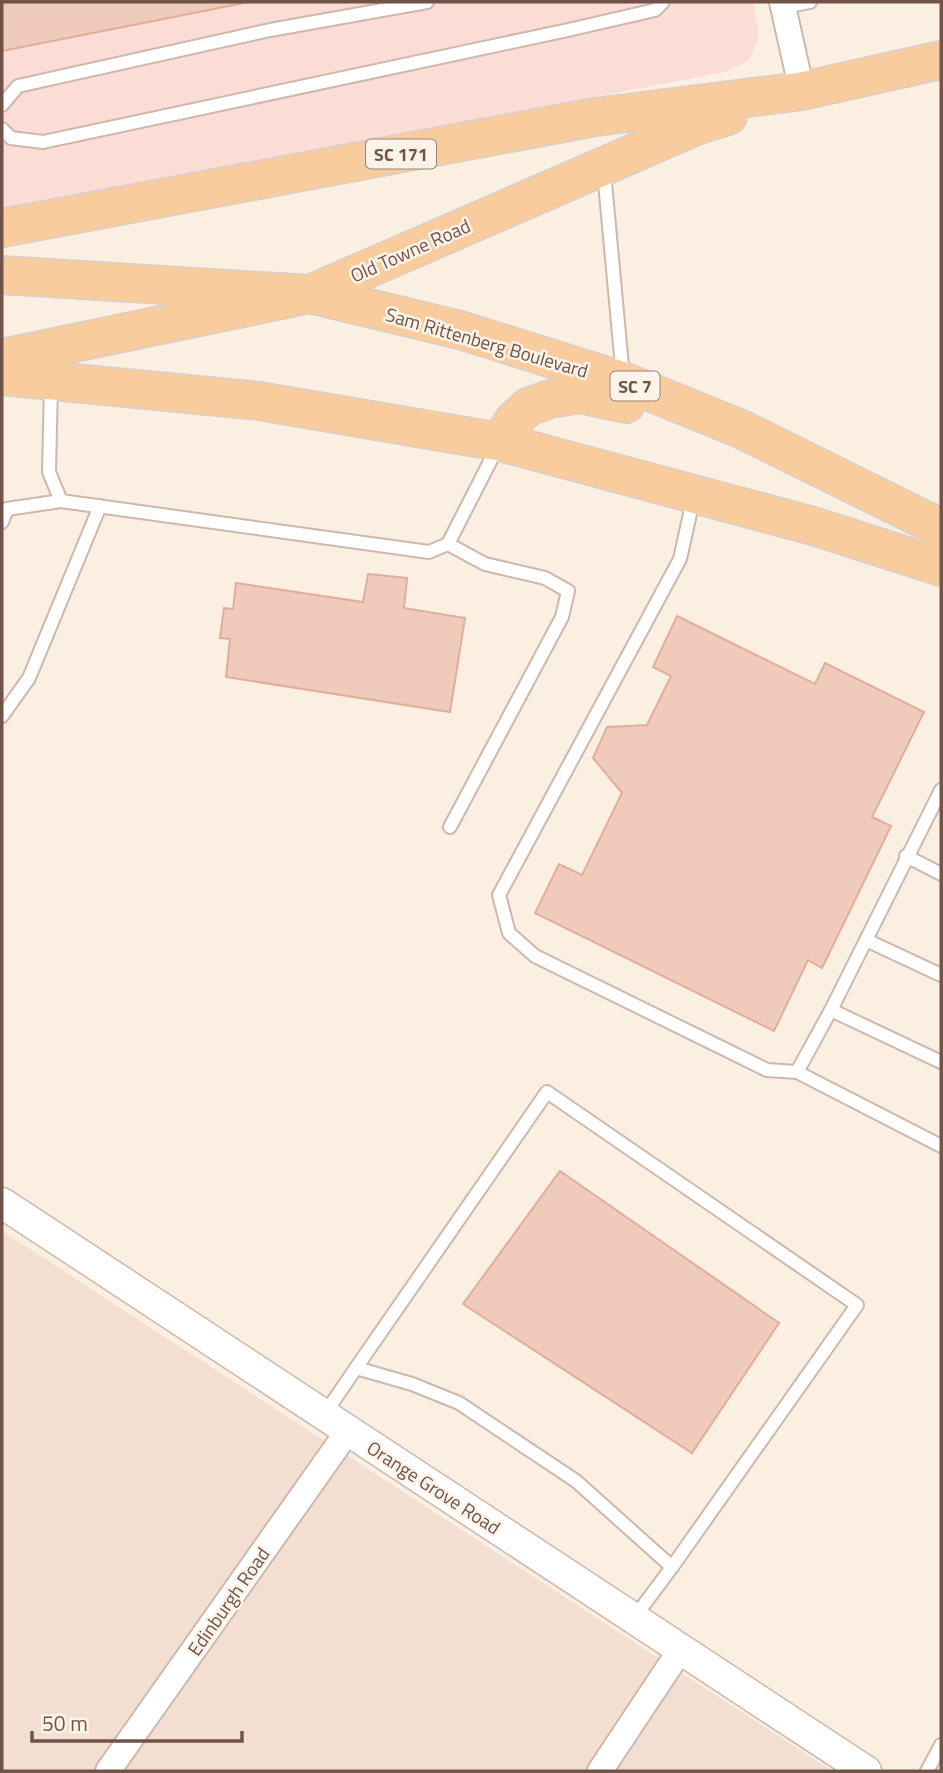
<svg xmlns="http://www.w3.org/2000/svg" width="943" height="1773" font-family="'Titillium Web',sans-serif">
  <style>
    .residential { fill: #f3dfd1 }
    .commercial { fill: #fbddd6 }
    .building { fill: #f0caba; stroke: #e2ae9b; stroke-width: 2 }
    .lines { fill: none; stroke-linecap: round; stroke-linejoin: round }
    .service-casing { stroke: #ceb7ac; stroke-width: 16 }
    .minor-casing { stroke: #ceb7ac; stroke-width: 28 }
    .tertiary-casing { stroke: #ceb7ac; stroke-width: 33 }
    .primary-casing { stroke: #d8cfcc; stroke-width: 40 }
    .service { stroke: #fff; stroke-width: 12 }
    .minor { stroke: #fff; stroke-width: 24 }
    .tertiary { stroke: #fff; stroke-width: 30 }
    .primary { stroke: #f8cc9c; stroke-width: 37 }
    .labels { text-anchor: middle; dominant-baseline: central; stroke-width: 5; stroke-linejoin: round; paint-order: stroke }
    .shield { fill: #fef3e8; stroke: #9c8379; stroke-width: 2 }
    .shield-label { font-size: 18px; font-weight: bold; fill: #725349 }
    .street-label { font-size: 19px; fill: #725349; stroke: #fef3e8 }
  </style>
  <rect width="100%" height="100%" fill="#fbefe2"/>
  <polygon class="residential" points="2,1231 832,1771 2,1771"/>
  <polygon class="commercial" points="2,2 753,2 759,35 751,56 743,64 725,72 2,210"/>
  <g class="building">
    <polygon points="2,2 249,2 2,51"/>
    <polygon points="368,574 407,578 404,608 465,618 450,712 226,677 230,639 220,638 224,608 233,609 236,583 363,602"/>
    <polygon points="677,616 815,684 825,663 924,712 872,817 891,826 822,968 808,960 774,1031 535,913 559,864 582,875 622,793 593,758 607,727 647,725 671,676 653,667"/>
    <polygon points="560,1171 779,1323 692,1453 463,1304"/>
  </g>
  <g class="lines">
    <defs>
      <g id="service">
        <polyline points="783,7 810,2"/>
        <polyline points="2,105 18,86 270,30 427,2"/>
        <polyline points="2,129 11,138 43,142 568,30 655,10 663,2"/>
        <polyline points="604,172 623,377"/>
        <polyline points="51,384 49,472 61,501"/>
        <polyline points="694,496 680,559 499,895 509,933 535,956 767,1070 797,1072"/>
        <polyline points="2,522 7,509 61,501 429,552 448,544 498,446"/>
        <polyline points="448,544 485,564 545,578 568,591 562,617 450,827"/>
        <polyline points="2,716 29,678 100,506"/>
        <polyline points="941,790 831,1010 797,1072 941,1146"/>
        <polyline points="906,856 941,874"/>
        <polyline points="866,940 941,975"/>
        <polyline points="831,1010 941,1062"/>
        <polyline points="356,1368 547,1092 857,1305 672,1567"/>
        <polyline points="324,1415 356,1368 412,1384 459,1403 576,1481 672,1567 634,1618"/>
        <polyline points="927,1771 941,1745"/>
      </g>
      <g id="minor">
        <polyline points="782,2 802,91"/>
        <polyline points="108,1771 348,1431"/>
        <polyline points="600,1771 681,1649"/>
      </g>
      <polyline id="tertiary" points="2,1203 866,1771"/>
      <g id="primary">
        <polyline points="2,228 595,117 802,91 941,60"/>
        <polyline points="2,275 310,294 460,330 623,381 741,429 941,528"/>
        <polyline points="2,358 310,294 696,126 728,116"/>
        <polyline points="2,376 259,401 500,442 813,526 941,567"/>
        <polyline points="500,442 513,421 528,407 550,399 579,394 626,404"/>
      </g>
    </defs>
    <use href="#service" class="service-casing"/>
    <use href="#minor" class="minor-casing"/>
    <use href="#tertiary" class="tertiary-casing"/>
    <use href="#primary" class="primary-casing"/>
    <use href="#service" class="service"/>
    <use href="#minor" class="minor"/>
    <use href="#tertiary" class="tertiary"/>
    <use href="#primary" class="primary"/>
  </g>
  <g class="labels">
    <g class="shield">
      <rect x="366" y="139.5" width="70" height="29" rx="5"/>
      <rect x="610.5" y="371.5" width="49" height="29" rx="5"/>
    </g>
    <g class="shield-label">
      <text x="401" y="154">SC 171</text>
      <text x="635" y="386">SC 7</text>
    </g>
    <g class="street-label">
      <text transform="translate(410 250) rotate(-24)">Old Towne Road</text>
      <text transform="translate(487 342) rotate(16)">Sam Rittenberg Boulevard</text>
      <text transform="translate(434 1487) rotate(33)">Orange Grove Road</text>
      <text transform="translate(228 1601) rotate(-55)">Edinburgh Road</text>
    </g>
  </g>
  <rect width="943" height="1773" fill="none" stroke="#725349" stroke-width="7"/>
  <path d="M32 1731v10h210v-10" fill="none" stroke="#725349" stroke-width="3.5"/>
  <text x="42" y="1731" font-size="21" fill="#725349" stroke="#fef3e8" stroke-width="5" paint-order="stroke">50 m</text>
</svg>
